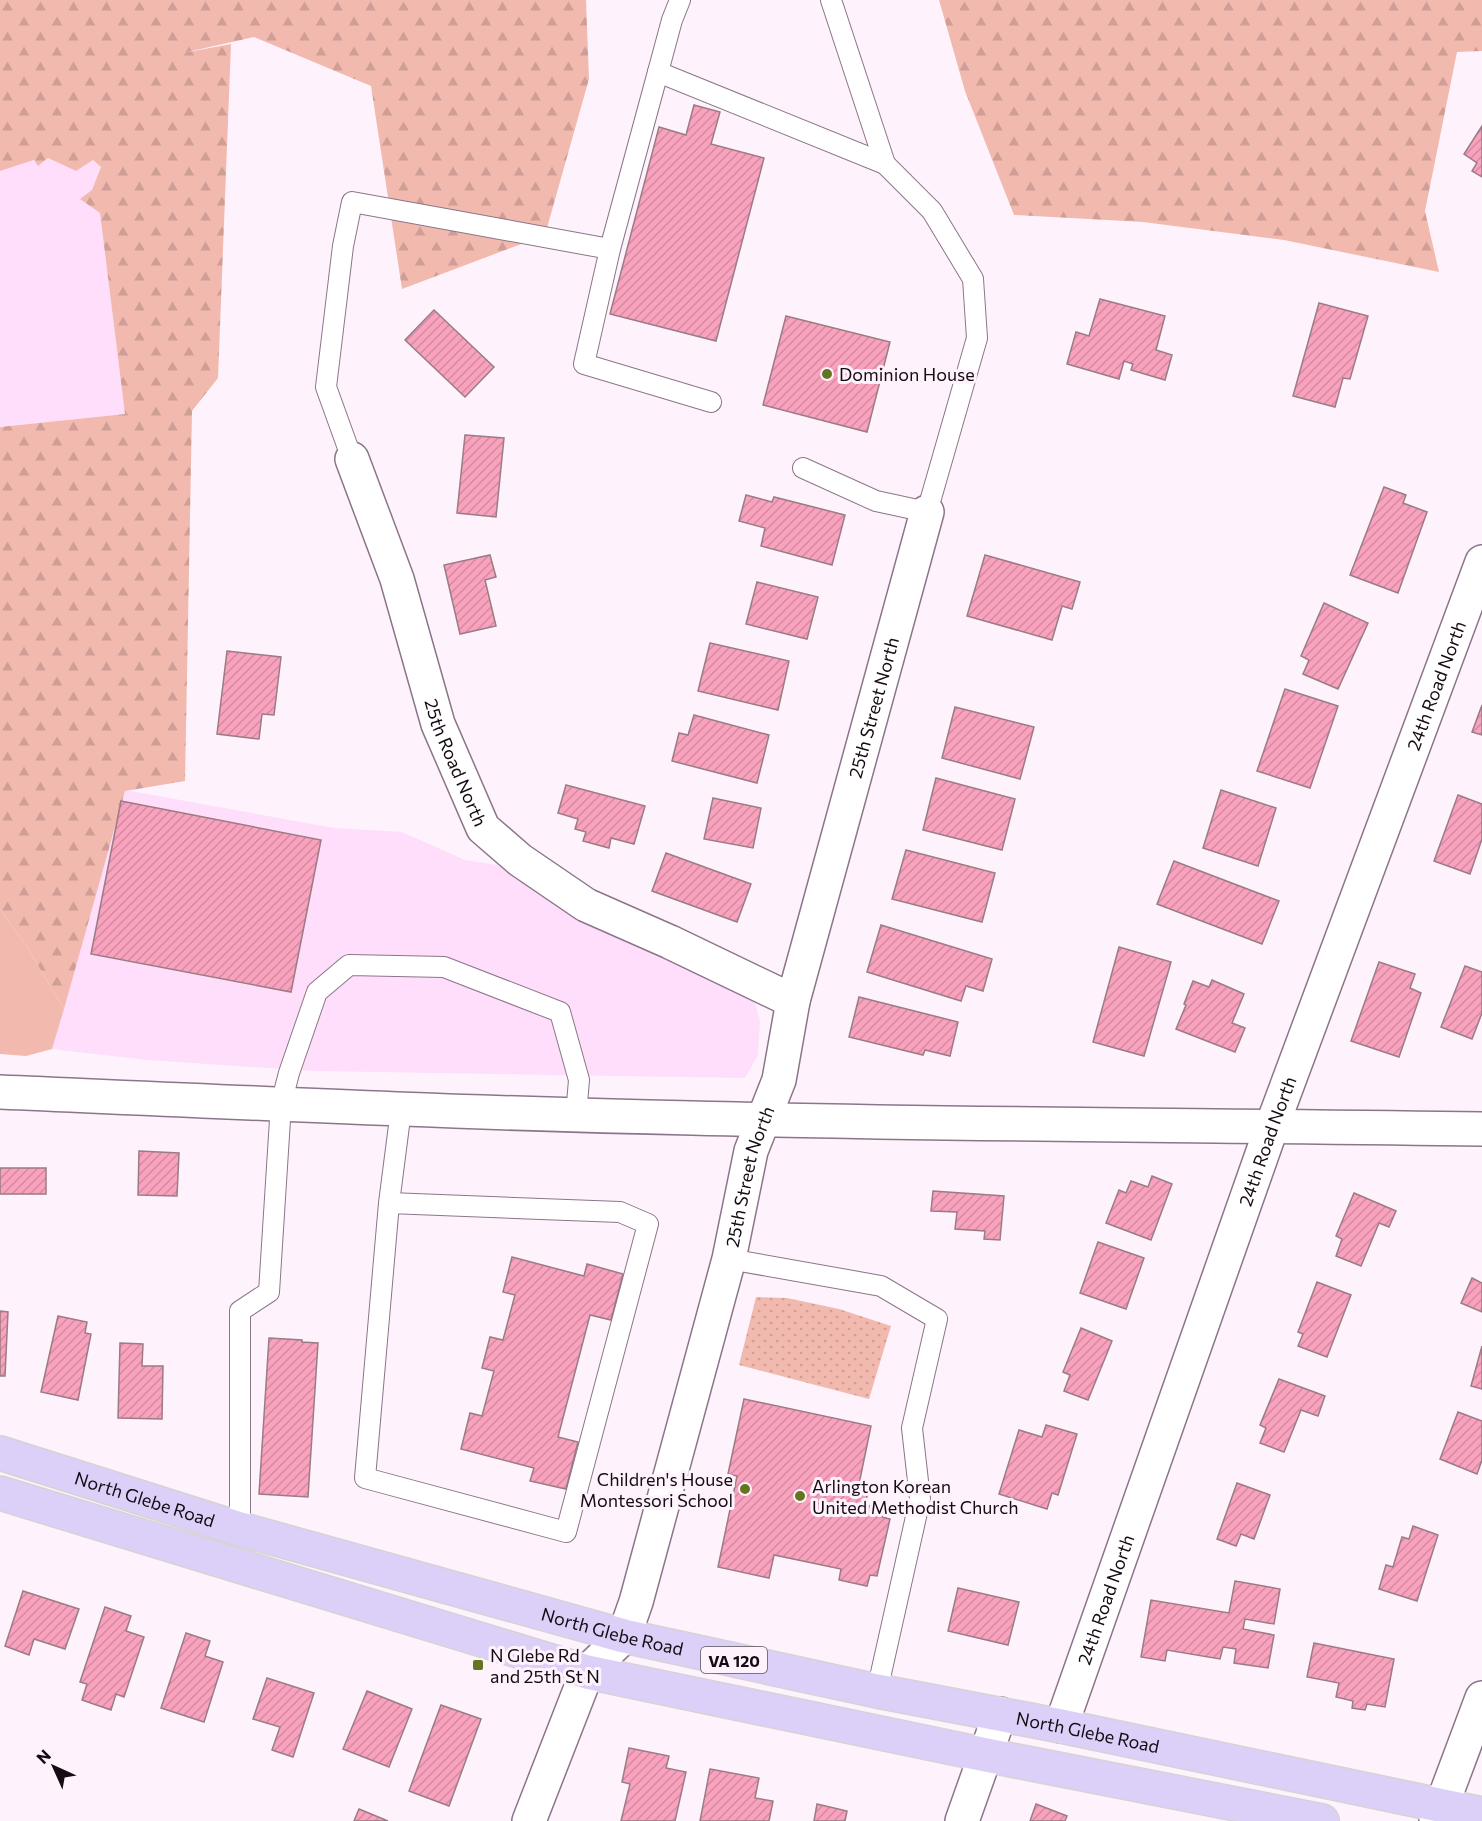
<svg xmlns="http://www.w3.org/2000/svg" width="1482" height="1821" font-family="Commissioner,sans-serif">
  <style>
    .built { fill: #fedefa }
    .grass { fill: #f2b9af }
    .forest { fill: url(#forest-firs) }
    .park { fill: url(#park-dots) }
    .building { fill: url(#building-hatch); stroke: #9b7b84; stroke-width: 1.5 }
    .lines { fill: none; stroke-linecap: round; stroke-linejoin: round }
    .service-casing { stroke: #8c758a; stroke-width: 22 }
    .minor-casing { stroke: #8c758a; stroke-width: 36 }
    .secondary-casing { stroke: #8c758a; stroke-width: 36 }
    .primary-casing { stroke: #d5d3d5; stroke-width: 36 }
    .service { stroke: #fff; stroke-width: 20 }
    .minor { stroke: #fff; stroke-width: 33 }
    .secondary { stroke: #fff; stroke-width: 33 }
    .primary { stroke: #ddd0f8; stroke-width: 33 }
    .poi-dot { fill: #657420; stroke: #fef3fc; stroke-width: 2 }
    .labels { text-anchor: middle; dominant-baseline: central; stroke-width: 6; stroke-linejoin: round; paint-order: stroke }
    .shield { fill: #fef3fc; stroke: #5a5159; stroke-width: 1.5 }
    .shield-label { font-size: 16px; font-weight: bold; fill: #140b13 }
    .poi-label { font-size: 18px; fill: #140b13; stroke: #fef3fc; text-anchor: start }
    .street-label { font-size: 18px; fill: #140b13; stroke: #fef3fc }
  </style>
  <defs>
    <pattern id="forest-firs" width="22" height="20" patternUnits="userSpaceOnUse" patternTransform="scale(1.5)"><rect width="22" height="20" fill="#f2b9af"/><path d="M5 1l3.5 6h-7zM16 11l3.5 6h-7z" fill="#cf9e96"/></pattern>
    <pattern id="park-dots" width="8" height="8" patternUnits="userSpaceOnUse" patternTransform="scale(1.5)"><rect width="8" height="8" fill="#f2b9af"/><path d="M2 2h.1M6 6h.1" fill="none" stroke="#cf9e96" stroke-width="1.8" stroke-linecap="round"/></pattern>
    <pattern id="building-hatch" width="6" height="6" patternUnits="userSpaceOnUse" patternTransform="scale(1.5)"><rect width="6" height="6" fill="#f9a2bd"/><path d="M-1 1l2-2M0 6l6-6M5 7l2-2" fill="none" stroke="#d58aa2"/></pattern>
  </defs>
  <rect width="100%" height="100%" fill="#fef3fc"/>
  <g class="built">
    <polygon points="48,158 76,171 93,160 101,167 92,191 100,213 125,414 0,427 0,171 35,160 38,166"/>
    <polygon points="125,790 334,828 402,832 465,860 497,865 546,895 727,986 755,1003 760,1020 758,1055 745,1078 314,1071 147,1060 52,1049"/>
  </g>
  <polygon class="grass" points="0,909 27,947 64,1009 52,1049 26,1056 0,1054"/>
  <g class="forest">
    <polygon points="0,0 586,0 589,79 545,235 402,289 371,86 254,37 183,53 231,44 218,378 192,411 185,781 125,791 64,1009 27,947 0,909 0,427 125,414 100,213 80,199 92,190 101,167 93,160 76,171 48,158 38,166 34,160 0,171"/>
    <polygon points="939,0 1482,0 1482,51 1457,52 1425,211 1439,272 1284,240 1143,222 1014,215 965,91"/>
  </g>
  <polygon class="park" points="756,1297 787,1298 839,1309 891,1326 869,1399 739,1365"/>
  <g class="building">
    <polygon points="694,105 720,112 711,144 764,158 716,341 610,314 659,127 686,135"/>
    <polygon points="1482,126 1482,177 1472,171 1477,163 1464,154"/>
    <polygon points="1100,299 1165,316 1156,350 1172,355 1165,380 1131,370 1133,364 1124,361 1119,379 1067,364 1076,332 1089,336"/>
    <polygon points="1319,303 1368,316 1350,379 1343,378 1335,407 1293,396"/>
    <polygon points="434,310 494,367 465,397 405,340"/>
    <polygon points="786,316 890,342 867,432 763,405"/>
    <polygon points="465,435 504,438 496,517 457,513"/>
    <polygon points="1384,487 1406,495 1403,503 1427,512 1398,593 1350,575"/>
    <polygon points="746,495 772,502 774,497 845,515 832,565 761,546 765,528 739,521"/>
    <polygon points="490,555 496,577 485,580 496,626 460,634 444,565"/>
    <polygon points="985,555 1080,582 1072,609 1062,606 1052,640 967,616"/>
    <polygon points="757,582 818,597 807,639 746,624"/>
    <polygon points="1324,603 1368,623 1338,689 1303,674 1309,660 1301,656"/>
    <polygon points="710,643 789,661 778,710 698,691"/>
    <polygon points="227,651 281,657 274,715 262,714 259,739 217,734"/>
    <polygon points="1285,689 1338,706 1310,788 1257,771"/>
    <polygon points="1482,705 1482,735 1472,732"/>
    <polygon points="955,707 1034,727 1020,779 942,758"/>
    <polygon points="694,715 769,735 757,783 672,761 679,733 688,735"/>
    <polygon points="936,778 1015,799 1002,850 923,830"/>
    <polygon points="566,785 645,806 634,844 611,838 609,848 583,841 586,832 575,829 578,819 558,813"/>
    <polygon points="1221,790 1276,808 1258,866 1203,848"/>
    <polygon points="1458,795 1482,804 1482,839 1470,874 1434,861"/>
    <polygon points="713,798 761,808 753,848 704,839"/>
    <polygon points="121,801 321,840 291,992 91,954"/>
    <polygon points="906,850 995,873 982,922 892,899"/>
    <polygon points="666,853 751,884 737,922 652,891"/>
    <polygon points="1174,861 1279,901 1262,944 1157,904"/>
    <polygon points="881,925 992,959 983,991 966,986 961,1001 867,972"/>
    <polygon points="1119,947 1171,962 1144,1056 1093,1042"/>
    <polygon points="1379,962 1415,974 1410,988 1421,993 1399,1057 1351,1041"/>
    <polygon points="1465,966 1482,972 1482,1013 1472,1039 1441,1027"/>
    <polygon points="1212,980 1244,994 1232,1023 1245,1028 1235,1052 1176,1029 1186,1005 1184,1004 1193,981 1209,987"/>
    <polygon points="859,997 958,1022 950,1056 925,1050 923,1055 849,1037"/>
    <polygon points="139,1151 179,1153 177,1196 138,1195"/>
    <rect x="0" y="1168" width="46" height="26"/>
    <polygon points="1152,1176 1172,1184 1151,1240 1106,1223 1119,1190 1126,1193 1131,1181 1148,1187"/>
    <polygon points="933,1191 1004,1196 1000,1240 984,1239 985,1231 955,1229 957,1212 931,1211"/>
    <polygon points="1354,1193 1396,1211 1389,1227 1379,1223 1361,1266 1336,1256 1342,1239 1336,1236"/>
    <polygon points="1098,1242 1144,1258 1126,1309 1080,1293"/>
    <polygon points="512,1257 584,1276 587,1264 623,1274 611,1320 590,1315 558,1437 578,1442 566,1489 530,1481 534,1468 461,1449 470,1413 482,1416 494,1371 482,1368 490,1337 503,1340 515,1295 503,1292"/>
    <polygon points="1472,1278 1482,1283 1482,1312 1461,1303"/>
    <polygon points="1317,1282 1351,1295 1327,1357 1298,1346 1303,1334 1298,1332"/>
    <polygon points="0,1311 8,1312 5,1376 0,1376"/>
    <polygon points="58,1316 87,1322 85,1333 91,1334 78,1400 41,1392"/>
    <polygon points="1081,1328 1112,1341 1088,1400 1064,1391 1070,1375 1063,1372"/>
    <polygon points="269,1338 302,1340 302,1342 318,1343 308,1497 259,1494"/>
    <polygon points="120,1343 143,1344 142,1366 163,1366 162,1419 118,1418"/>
    <polygon points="1482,1346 1482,1389 1471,1386"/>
    <polygon points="1279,1379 1325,1396 1318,1416 1301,1410 1284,1452 1260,1443 1266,1428 1260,1425"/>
    <polygon points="744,1399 871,1426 859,1484 869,1487 865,1505 883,1509 882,1517 890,1519 877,1576 870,1575 867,1586 839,1580 841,1569 774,1555 769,1578 718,1567 737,1476 728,1474"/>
    <polygon points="1458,1412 1482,1421 1482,1460 1477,1474 1440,1459"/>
    <polygon points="1046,1425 1077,1434 1058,1495 1052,1493 1047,1509 999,1494 1019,1430 1042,1437"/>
    <polygon points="1237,1483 1270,1495 1254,1539 1241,1534 1236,1546 1217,1539"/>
    <polygon points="1413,1526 1438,1535 1417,1601 1379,1589 1386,1565 1393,1567 1402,1537 1409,1539"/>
    <polygon points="1235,1581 1280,1589 1274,1624 1245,1619 1243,1629 1274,1635 1268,1668 1234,1663 1236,1649 1223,1647 1220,1659 1167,1650 1165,1661 1141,1657 1151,1600 1229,1613"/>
    <polygon points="958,1588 1019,1602 1008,1645 948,1631"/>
    <polygon points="23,1591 79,1609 65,1649 34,1639 29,1655 5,1646"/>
    <polygon points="105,1607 131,1616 126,1631 144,1637 124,1697 116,1694 111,1710 82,1700 87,1684 80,1682"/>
    <polygon points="186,1633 210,1641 205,1656 223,1662 204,1722 161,1708"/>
    <polygon points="1314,1643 1394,1659 1385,1707 1367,1704 1365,1710 1352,1708 1353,1701 1336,1697 1339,1683 1307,1677"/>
    <polygon points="267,1678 314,1693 293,1757 272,1750 280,1727 253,1719"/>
    <polygon points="367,1691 412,1709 389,1767 343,1749"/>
    <polygon points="441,1705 481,1719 449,1806 409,1791"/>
    <polygon points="629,1748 669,1756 666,1768 686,1772 675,1821 621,1821 630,1784 622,1782"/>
    <polygon points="710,1769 759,1778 755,1798 773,1801 769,1821 700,1821"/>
    <polygon points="817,1804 847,1811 845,1821 814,1821"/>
    <polygon points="1036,1804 1067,1816 1065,1821 1030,1821"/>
    <polygon points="359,1809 388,1821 354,1821"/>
  </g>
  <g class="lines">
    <defs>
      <g id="service">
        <polyline points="680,0 672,20 658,72 885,164 932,211 973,279 977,338 927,512 876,501 803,468"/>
        <polyline points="831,0 885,164"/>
        <polyline points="658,72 610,249 584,364 711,402"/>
        <polyline points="352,459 326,387 343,246 352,202 610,249"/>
        <polyline points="389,1203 365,1478 566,1532 648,1224 620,1212 389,1203 401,1110"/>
        <polyline points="729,1259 881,1286 937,1319 912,1428 920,1499 877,1691"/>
        <polyline points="240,1529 240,1311 269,1292 281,1104 289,1073 317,992 349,965 444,967 560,1012 579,1080 576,1115"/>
      </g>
      <g id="minor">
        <path id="s1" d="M352,459L397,579L438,724L483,828L520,860L586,905L670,942L793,1001"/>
        <path id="s2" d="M1061,1726L1272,1126L1482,562"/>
        <path id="s3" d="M529,1821L587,1672L624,1636L636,1602L729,1259L751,1151L779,1080L793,1001L927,512"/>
        <polyline points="962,1821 1000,1714"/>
        <polyline points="1436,1821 1482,1698"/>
      </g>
      <path id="secondary" d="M0,1092C231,1102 461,1113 692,1118C956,1125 1219,1125 1482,1129"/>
      <g id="primary">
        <path id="s4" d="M0,1453L240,1529L624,1636L877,1691L1061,1726L1482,1814"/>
        <polyline points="0,1493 587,1672 986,1755 1322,1821"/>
      </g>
    </defs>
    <use href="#service" class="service-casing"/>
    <use href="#minor" class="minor-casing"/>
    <use href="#secondary" class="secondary-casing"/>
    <use href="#primary" class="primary-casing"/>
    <use href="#service" class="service"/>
    <use href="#minor" class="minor"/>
    <use href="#secondary" class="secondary"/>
    <use href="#primary" class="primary"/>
  </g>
  <g class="poi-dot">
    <circle cx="827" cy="374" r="6"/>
    <circle cx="745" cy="1489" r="6"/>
    <circle cx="800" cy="1496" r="6"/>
    <rect x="472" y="1659" width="12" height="12" rx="3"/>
  </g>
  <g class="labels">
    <rect class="shield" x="701" y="1647" width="66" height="26" rx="4.5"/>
    <g class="shield-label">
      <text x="734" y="1660">VA 120</text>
    </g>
    <g class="poi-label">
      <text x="839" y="374">Dominion House</text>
      <text x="733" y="1479" text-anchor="end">Children's House<tspan x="733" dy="21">Montessori School</tspan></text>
      <text x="812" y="1486">Arlington Korean<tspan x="812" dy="21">United Methodist Church</tspan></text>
      <text x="490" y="1655">N Glebe Rd<tspan x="490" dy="21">and 25th St N</tspan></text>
    </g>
    <g class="street-label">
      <text stroke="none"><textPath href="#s2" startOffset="1106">24th Road North</textPath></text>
      <text stroke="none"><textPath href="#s3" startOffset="1174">25th Street North</textPath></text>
      <text stroke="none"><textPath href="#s1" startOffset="321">25th Road North</textPath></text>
      <text stroke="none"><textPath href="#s2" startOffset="620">24th Road North</textPath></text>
      <text stroke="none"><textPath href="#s3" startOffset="688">25th Street North</textPath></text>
      <text stroke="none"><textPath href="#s4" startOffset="152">North Glebe Road</textPath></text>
      <text stroke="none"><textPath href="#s2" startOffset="134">24th Road North</textPath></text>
      <text stroke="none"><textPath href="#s4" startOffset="638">North Glebe Road</textPath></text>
      <text stroke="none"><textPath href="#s4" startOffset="1124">North Glebe Road</textPath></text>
    </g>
  </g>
  <g transform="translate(54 1767) rotate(315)" stroke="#fef3fc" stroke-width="4.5" paint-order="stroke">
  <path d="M0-4.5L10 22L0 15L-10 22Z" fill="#140b13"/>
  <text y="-9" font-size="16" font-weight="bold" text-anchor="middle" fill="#140b13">N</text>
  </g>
</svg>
